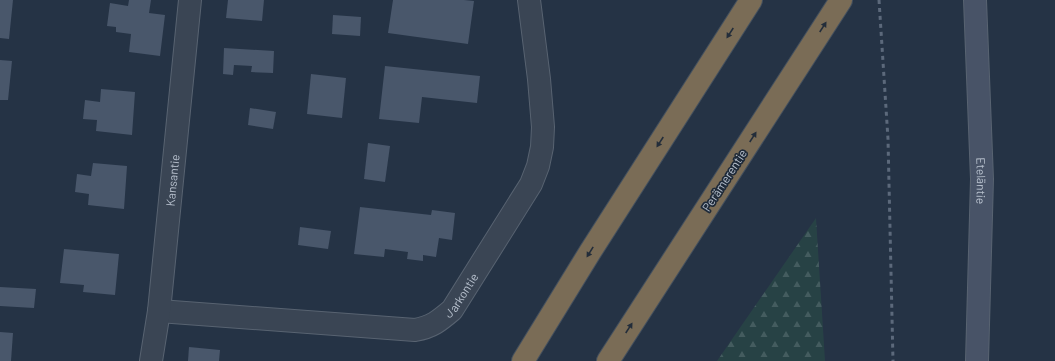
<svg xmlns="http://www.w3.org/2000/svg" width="1055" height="361" font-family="Barlow,sans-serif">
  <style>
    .forest { fill: url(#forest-firs) }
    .building { fill: #49576b }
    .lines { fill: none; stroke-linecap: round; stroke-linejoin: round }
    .minor-casing { stroke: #586371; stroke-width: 24 }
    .secondary-casing { stroke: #586371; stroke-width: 24 }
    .motorway-casing { stroke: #44505e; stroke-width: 24 }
    .minor { stroke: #3a4554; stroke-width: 22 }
    .secondary { stroke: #485367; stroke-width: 22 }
    .motorway { stroke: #7a6c56; stroke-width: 22 }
    .rail { stroke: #5c697b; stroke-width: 3; stroke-dasharray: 4 4; stroke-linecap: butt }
    .oneway { fill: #232d3a }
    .labels { text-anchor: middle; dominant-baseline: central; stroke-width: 3.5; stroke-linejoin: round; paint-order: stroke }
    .street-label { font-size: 12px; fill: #b7c0cd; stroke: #1e2a39 }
  </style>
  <defs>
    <pattern id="forest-firs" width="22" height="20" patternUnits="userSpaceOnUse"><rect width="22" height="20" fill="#274245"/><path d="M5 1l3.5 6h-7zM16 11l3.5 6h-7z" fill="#445c5f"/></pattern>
  </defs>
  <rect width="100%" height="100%" fill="#253345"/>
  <polygon class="forest" points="816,218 825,361 717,361"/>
  <g class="building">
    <polygon points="0,0 13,0 9,39 0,38"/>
    <polygon points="129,0 151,0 149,13 165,15 160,56 129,52 131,34 116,32 116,27 107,26 110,3 128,6"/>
    <polygon points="228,0 264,0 262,21 226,18"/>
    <polygon points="393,0 464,0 474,1 468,44 388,33"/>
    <polygon points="333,15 361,17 360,36 332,34"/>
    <polygon points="224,48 274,51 273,73 251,72 252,66 234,65 233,75 223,74"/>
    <polygon points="0,60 12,61 8,100 0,100"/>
    <polygon points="385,66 480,76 477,103 422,97 419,123 379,119"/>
    <polygon points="311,74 346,78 342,118 307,114"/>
    <polygon points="101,89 135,92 132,135 96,131 97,120 83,119 85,100 100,102"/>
    <polygon points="250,108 276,112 273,129 248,125"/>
    <polygon points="368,143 390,146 385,182 364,179"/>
    <polygon points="93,163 127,166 124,209 88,205 89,194 75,192 77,174 91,176"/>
    <polygon points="360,207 431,215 432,210 455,213 452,240 439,238 436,257 423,255 423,261 407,259 408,252 385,249 384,257 354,254"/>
    <polygon points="300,227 331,231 328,249 298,245"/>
    <polygon points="64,249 119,254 115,295 83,292 84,285 60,283"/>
    <polygon points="0,287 36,289 34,308 0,306"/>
    <polygon points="0,332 13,333 11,361 0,361"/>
    <polygon points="189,347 220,350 219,361 188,361"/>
  </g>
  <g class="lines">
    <defs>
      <g id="minor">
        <path id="s1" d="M159,311L415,330C432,327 439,321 452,310L531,184L538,166L542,147L543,127L539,79L529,0"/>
        <path id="s2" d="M151,361L159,311L190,0"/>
      </g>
      <g id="secondary">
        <path id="s3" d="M975,0L982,179L977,361"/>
      </g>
      <g id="motorway">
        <polyline points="523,361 590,252 751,0"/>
        <polyline points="608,361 841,0"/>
      </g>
    </defs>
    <use href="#minor" class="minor-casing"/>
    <use href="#secondary" class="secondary-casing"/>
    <use href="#motorway" class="motorway-casing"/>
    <use href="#minor" class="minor"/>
    <use href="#secondary" class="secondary"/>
    <use href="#motorway" class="motorway"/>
    <polyline class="rail" points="879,0 888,139 893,361"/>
  </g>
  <defs><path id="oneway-solid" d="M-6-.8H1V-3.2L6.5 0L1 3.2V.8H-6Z"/></defs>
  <g class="oneway">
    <use href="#oneway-solid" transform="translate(823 27) rotate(-57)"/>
    <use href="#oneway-solid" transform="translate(730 33) rotate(123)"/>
    <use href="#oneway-solid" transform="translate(753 137) rotate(-57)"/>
    <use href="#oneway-solid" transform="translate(660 142) rotate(123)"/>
    <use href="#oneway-solid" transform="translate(590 252) rotate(122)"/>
    <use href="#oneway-solid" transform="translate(629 328) rotate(-57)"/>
  </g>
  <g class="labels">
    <g class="street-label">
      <text transform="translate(724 180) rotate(-57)">Perämerentie</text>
      <text stroke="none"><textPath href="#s3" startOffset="181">Eteläntie</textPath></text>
      <text stroke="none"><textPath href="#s2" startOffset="182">Kansantie</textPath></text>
      <text stroke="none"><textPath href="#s1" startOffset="317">Jarkontie</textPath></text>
    </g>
  </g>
</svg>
